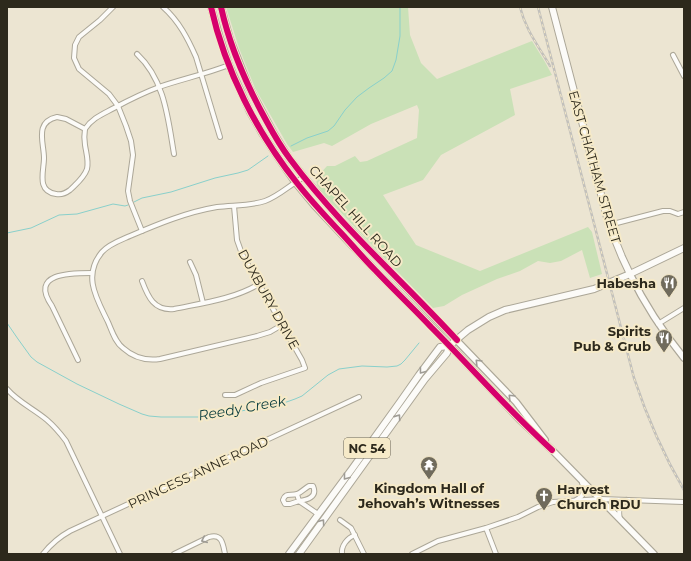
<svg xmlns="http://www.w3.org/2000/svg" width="691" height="561" font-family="Montserrat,sans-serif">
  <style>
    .green { fill: #cae1b7 }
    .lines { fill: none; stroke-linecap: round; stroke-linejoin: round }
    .stream { stroke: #89d0cb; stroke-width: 1 }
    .minor-casing { stroke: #aca798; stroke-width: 6 }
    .secondary-casing { stroke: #aca798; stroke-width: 8 }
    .primary-casing { stroke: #aca798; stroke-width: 8 }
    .minor { stroke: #fcfbf8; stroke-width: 4 }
    .secondary { stroke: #fcfbf8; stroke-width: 5.5 }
    .primary { stroke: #fcfbf8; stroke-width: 6 }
    .rail-casing { stroke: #c2c0bb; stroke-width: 2.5 }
    .rail { stroke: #f6eac8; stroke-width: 1; stroke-dasharray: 3; stroke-linecap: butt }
    .cycleway-casing { stroke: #f6eac8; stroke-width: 8 }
    .cycleway { stroke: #d6006c; stroke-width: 6 }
    .oneway { stroke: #9f9c95 }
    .labels { text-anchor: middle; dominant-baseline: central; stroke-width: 4; stroke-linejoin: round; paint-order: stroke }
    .shield { fill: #f6eac8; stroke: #696350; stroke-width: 1 }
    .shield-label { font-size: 12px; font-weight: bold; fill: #2d291c }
    .street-label { font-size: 13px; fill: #2d291c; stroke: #f6eac8 }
    .poi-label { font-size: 13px; font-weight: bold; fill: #2d291c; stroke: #f6eac8; text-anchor: end }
    .water-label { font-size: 14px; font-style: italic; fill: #093c3d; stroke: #f6eac8 }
  </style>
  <rect width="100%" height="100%" fill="#ece5d2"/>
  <polygon class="green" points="226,7 408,7 410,35 421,63 437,79 532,41 545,62 552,75 510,89 515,115 441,155 423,180 383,195 416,245 480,271 588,227 592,232 602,274 590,278 582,250 561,261 550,263 538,261 520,271 497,279 462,295 444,306 433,308 391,265 327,198 317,185 316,178 327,166 335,166 355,156 360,162 367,161 417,138 419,110 417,105 371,124 332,146 324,143 293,152 287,144 255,88 239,48"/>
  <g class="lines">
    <g class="stream">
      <polyline points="291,146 307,138 328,131 334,126 345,110 357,97 369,88 384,78 392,71 396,60 400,36 400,7"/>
      <polyline points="134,202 142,198 171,192 215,178 238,173 248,170 268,156"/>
      <polyline points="7,233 31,228 59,215 77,214 113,204 125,206 128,205"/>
      <polyline points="7,323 18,339 31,357 37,362 77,384 119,404 142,414 149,416 161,417 203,417 278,405 295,399 302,396 328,375 339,369 362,366 387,367 397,366 401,364 405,360 419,343"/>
    </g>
    <defs>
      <g id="minor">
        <polyline points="113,7 100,20 79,37 75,45 74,58 79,69 109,94 118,106 126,126 131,141 133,155 128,191 130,201 142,231"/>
        <path d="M163,7C179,21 188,39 196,57L220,137"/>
        <path d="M137,54C165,80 168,119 174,154"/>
        <polyline points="673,55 684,76"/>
        <path d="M57,117L66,119L85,129C84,135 84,139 85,145C86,152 89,161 87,169C84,178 76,184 70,190C66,193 61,195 56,194C36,191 44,171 44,158C44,143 34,122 57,117Z"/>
        <path d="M85,129C92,118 103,114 114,108C129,100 143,93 159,87C182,79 206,74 229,65"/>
        <polyline points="609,225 663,211 670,211 678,214 684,212"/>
        <polyline points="190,262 196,275 203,303"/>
        <path d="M142,281C148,297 154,311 174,309C203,303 234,299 259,284"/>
        <polyline points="658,324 684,308"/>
        <path d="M282,325L270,332L257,336L160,359C146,361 133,357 123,348C115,342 112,331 108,322C97,299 82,276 102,252C109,244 121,240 130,236C158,224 187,212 217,207C233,205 250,206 265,201C279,196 291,184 304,177"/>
        <path d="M78,360L52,306C29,273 70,273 92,273"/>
        <path d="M7,389C18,402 34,409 47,420C54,426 60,433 66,441L120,554"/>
        <polyline points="225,395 235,395 261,383 305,368 302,360 242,254 237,240 234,206"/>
        <path d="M297,494L299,501C307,500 318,497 313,486H309C305,488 302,492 297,494C290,496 286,492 283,500L285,504H290L299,501L318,514"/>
        <path d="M576,500C584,496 586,491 582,483"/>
        <path d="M620,519C618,511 619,505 626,500"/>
        <polyline points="340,520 351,528 364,554"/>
        <polyline points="486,528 496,554"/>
        <path d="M43,554C51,544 59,537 70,531L359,397"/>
        <path d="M174,554L209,537C222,533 223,544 225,554"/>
        <path d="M342,554C341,546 347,538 355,535"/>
        <polyline points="412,554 438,541 486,528 518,517 538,507 553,502 601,499 683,502"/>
      </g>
      <g id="secondary">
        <polyline points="211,7 220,38 229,65 250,112 262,133 279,159 295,182 314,205 376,271 433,328 519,419 552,450 654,554"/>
        <polyline points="221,7 230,39 249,87 273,132 289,158 304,177 338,217 516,402 545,440"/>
        <path d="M630,274C645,305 663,332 684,358"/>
      </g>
      <g id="primary">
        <polyline points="552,7 609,225 622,257 630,274"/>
        <polyline points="289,554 352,469 400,402 419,375 440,347 449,346 468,330 489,317 505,310 594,289 630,274 684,248"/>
        <polyline points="299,554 425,379 447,353 449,346"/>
      </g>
    </defs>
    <use href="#minor" class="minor-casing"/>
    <use href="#secondary" class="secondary-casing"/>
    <use href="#primary" class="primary-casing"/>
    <use href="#minor" class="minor"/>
    <use href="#secondary" class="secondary"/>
    <use href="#primary" class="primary"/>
    <defs>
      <g id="rail">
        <path d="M520,7C526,31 538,45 550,66"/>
        <path d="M538,7L634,378C647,417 663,454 684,490"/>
      </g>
    </defs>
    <use href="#rail" class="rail-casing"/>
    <use href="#rail" class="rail"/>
    <defs>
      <g id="cycleway">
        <path d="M211,7C225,70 257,133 297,183C311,201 327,218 343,235C354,247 364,259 376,271C394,290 413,308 431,327C472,368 509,411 552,450"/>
        <path d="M221,7C230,48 247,86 267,122C274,135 281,147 290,159C339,225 401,279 457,340"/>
      </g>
    </defs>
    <use href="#cycleway" class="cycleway-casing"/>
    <use href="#cycleway" class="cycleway"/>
  </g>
  <defs><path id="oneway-chevron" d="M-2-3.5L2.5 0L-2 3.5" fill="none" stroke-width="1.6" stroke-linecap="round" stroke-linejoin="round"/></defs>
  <g class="oneway">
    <use href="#oneway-chevron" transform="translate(478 362) rotate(-134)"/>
    <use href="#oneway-chevron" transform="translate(422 371) rotate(127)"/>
    <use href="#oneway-chevron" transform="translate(511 397) rotate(-134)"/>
    <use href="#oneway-chevron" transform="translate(398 417) rotate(-55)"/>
    <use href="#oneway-chevron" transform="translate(346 477) rotate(128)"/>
    <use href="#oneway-chevron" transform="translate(322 522) rotate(-54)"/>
    <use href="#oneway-chevron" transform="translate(204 540) rotate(156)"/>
  </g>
  <defs>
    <symbol id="restaurant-pin" viewBox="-11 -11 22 30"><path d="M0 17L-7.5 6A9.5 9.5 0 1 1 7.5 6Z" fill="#706b5c" stroke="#f6eac8"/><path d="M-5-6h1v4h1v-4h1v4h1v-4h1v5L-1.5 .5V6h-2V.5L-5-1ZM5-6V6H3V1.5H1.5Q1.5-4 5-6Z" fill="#fff"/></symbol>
    <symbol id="temple-pin" viewBox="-11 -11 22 30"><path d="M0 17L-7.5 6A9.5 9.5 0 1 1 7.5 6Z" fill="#706b5c" stroke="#f6eac8"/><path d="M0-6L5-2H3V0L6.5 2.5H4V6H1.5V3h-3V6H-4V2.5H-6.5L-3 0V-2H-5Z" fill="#fff"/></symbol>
    <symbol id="church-pin" viewBox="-11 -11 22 30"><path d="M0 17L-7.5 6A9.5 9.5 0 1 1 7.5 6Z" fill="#706b5c" stroke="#f6eac8"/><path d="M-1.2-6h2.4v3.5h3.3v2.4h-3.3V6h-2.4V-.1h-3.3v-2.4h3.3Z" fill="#fff"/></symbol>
  </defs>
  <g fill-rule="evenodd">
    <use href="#restaurant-pin" x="659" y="273" width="20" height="27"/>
    <use href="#restaurant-pin" x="654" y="328" width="20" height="27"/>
    <use href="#temple-pin" x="419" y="455" width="20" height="27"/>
    <use href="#church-pin" x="534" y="486" width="20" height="27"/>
  </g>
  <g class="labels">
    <rect class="shield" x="344" y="438" width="46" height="20" rx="3"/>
    <g class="shield-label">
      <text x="367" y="448">NC 54</text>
    </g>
    <g class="street-label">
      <text transform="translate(595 167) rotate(74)">EAST CHATHAM STREET</text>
      <text transform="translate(356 216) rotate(48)">CHAPEL HILL ROAD</text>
      <text transform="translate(269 299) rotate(61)">DUXBURY DRIVE</text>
      <text transform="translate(198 472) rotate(-25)">PRINCESS ANNE ROAD</text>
    </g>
    <g class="poi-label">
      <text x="656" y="283">Habesha</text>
      <text x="651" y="331">Spirits<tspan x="651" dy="15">Pub &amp; Grub</tspan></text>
      <text x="429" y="488" text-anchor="middle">Kingdom Hall of<tspan x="429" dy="15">Jehovah’s Witnesses</tspan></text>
      <text x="557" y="489" text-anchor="start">Harvest<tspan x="557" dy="15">Church RDU</tspan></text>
    </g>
    <g class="water-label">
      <text transform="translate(242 408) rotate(-10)">Reedy Creek</text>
    </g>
  </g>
  <rect width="691" height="561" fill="none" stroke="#2d291c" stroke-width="16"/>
</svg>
